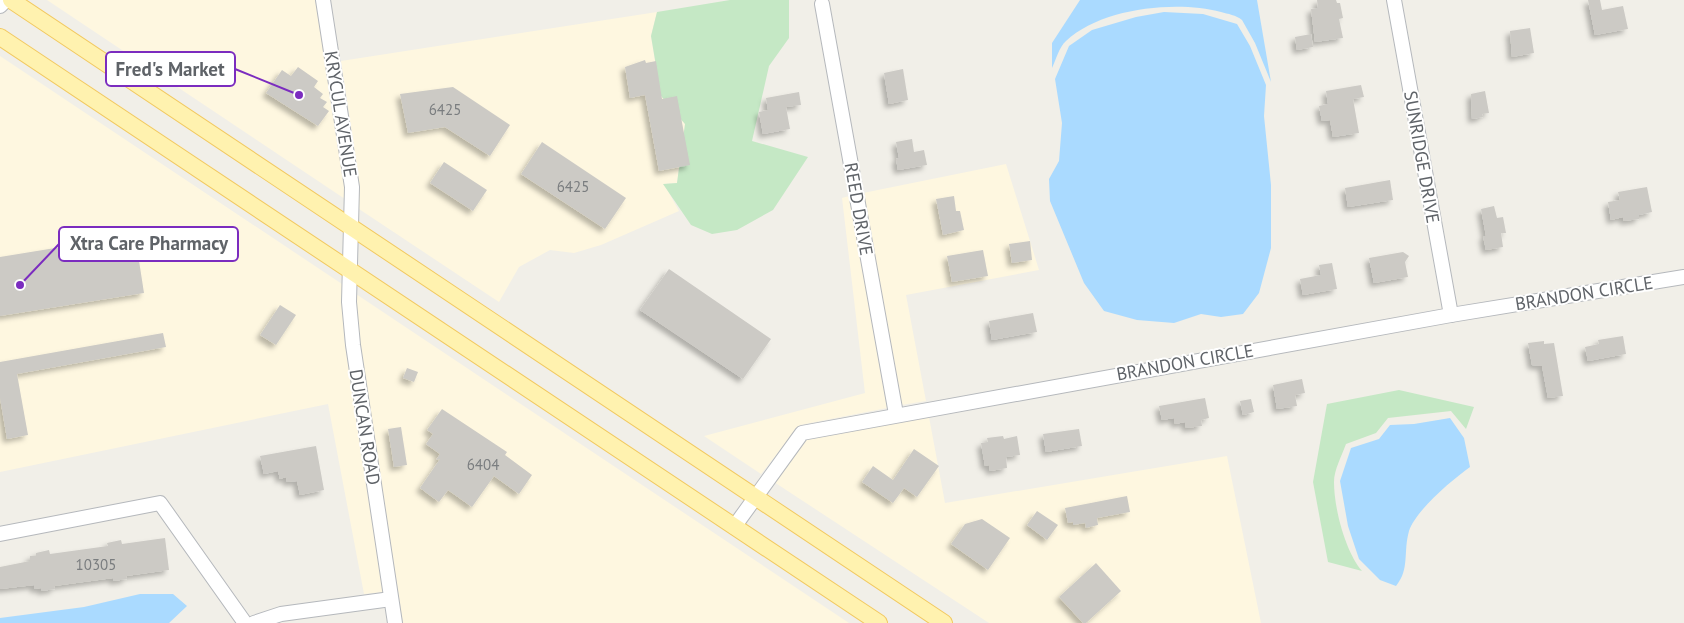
<svg xmlns="http://www.w3.org/2000/svg" width="1684" height="623" font-family="'PT Sans',sans-serif">
  <style>
    .commercial { fill: #fef7e0 }
    .green { fill: #c5e8c5 }
    .water { fill: #aadaff }
    .building { fill: #cccac5; filter: url(#shadow) }
    .lines { fill: none; stroke-linecap: round; stroke-linejoin: round }
    .minor-casing { stroke: #b5b8bc; stroke-width: 16 }
    .major-casing { stroke: #f2c960; stroke-width: 18 }
    .minor { stroke: #fff; stroke-width: 14 }
    .major { stroke: #fff2af; stroke-width: 16 }
    .labels { text-anchor: middle; dominant-baseline: central; stroke-width: 4; stroke-linejoin: round; paint-order: stroke }
    .number-label { font-size: 15px; fill: #7a7d7f }
    .street-label { font-size: 18px; fill: #5f6368; stroke: #fff }
    .leader { fill: none; stroke: #7b2cbf; stroke-width: 2 }
    .callout-dot { fill: #7b2cbf; stroke: #fff; stroke-width: 2 }
    .callout { fill: #fff; stroke: #7b2cbf; stroke-width: 2 }
    .callout-label { font-size: 19px; text-anchor: middle; font-weight: bold; fill: #5f6368 }
  </style>
  <defs>
    <filter id="shadow"><feDropShadow dx="-4" dy="4" stdDeviation="2.5" flood-color="#0004"/></filter>
  </defs>
  <rect width="100%" height="100%" fill="#f1efe8"/>
  <g class="commercial">
    <polygon points="47,0 315,0 343,168 345,199"/>
    <polygon points="657,12 651,36 661,96 685,124 677,183 664,184 679,211 601,245 574,253 550,250 519,267 499,302 359,209 357,166 341,61"/>
    <polygon points="0,56 342,284 344,338 383,592 364,594 328,404 0,472"/>
    <polygon points="1006,164 1039,270 906,295 926,401 901,405 863,193"/>
    <polygon points="849,196 887,408 800,425 761,474 704,436 865,393 842,198"/>
    <polygon points="356,294 849,623 403,623 360,344"/>
    <polygon points="929,417 945,503 1227,456 1261,623 989,623 774,482 806,440"/>
  </g>
  <g class="green">
    <polygon points="730,0 789,0 789,38 769,66 752,141 808,157 773,210 737,230 712,234 691,225 663,184 677,183 685,124 661,96 651,36 657,12"/>
    <path d="M1399,390L1474,407L1466,429L1451,411L1388,418L1376,433L1346,444C1342,455 1334,470 1334,482C1334,508 1345,551 1362,571L1328,562L1313,482L1327,404Z"/>
  </g>
  <g class="water">
    <path d="M1080,0H1257L1271,82L1255,43L1242,20C1236,15 1228,14 1221,12C1176,0 1101,8 1066,41C1059,47 1056,60 1052,68V43Z"/>
    <polygon points="1164,12 1203,14 1237,24 1250,46 1266,85 1264,116 1271,185 1271,248 1259,293 1243,314 1221,317 1201,314 1174,323 1137,320 1104,311 1084,283 1050,201 1049,179 1059,161 1062,123 1055,79 1069,46 1092,30 1136,17"/>
    <path d="M1450,418L1464,438L1470,467C1452,480 1416,510 1409,531C1403,552 1410,569 1396,586L1380,580L1359,559L1348,526L1340,481L1351,448L1379,439L1390,425L1414,424Z"/>
    <polygon points="140,594 173,594 187,606 169,623 0,623 0,618 84,607"/>
  </g>
  <g class="building">
    <polygon points="1317,0 1336,0 1337,3 1340,3 1343,18 1339,19 1343,38 1315,42 1311,9 1318,8"/>
    <polygon points="1588,0 1600,0 1602,10 1623,6 1628,29 1595,35"/>
    <polygon points="1530,28 1534,53 1512,57 1510,31"/>
    <polygon points="1311,34 1313,47 1297,50 1295,37"/>
    <polygon points="645,60 646,63 656,61 662,99 677,96 690,165 659,171 645,95 630,98 625,67"/>
    <polygon points="298,67 318,81 314,87 323,94 320,98 327,102 323,107 329,111 318,126 266,93 282,70 291,76"/>
    <polygon points="903,69 908,100 889,104 884,73"/>
    <polygon points="1361,85 1364,97 1353,99 1359,133 1333,137 1330,120 1322,121 1319,106 1328,104 1326,91"/>
    <polygon points="453,87 510,125 490,156 445,127 408,133 400,94"/>
    <polygon points="1485,91 1489,113 1482,114 1483,117 1472,119 1471,94"/>
    <polygon points="799,92 801,105 786,107 790,129 763,134 759,112 768,110 766,98"/>
    <polygon points="912,139 914,152 924,150 927,165 898,170 896,159 899,158 896,142"/>
    <polygon points="542,142 626,198 605,229 521,174"/>
    <polygon points="444,162 487,190 473,211 430,183"/>
    <polygon points="1390,180 1393,200 1348,207 1345,188"/>
    <polygon points="1647,187 1652,212 1639,215 1639,219 1624,221 1623,217 1611,220 1608,202 1620,200 1618,192"/>
    <polygon points="954,196 956,211 960,211 964,230 943,235 936,199"/>
    <polygon points="1494,206 1497,218 1503,217 1506,233 1501,233 1503,247 1486,250 1483,236 1486,236 1481,209"/>
    <polygon points="135,235 144,293 0,316 0,257"/>
    <polygon points="1030,241 1032,260 1012,263 1009,244"/>
    <polygon points="983,250 988,276 952,282 947,256"/>
    <polygon points="1403,252 1409,256 1405,262 1408,277 1374,283 1369,258"/>
    <polygon points="1332,263 1337,289 1303,295 1300,279 1321,275 1319,265"/>
    <polygon points="669,269 771,339 743,379 640,310"/>
    <polygon points="280,305 296,315 276,345 260,335"/>
    <polygon points="1033,313 1037,332 992,340 989,321"/>
    <polygon points="163,333 166,347 17,374 28,435 7,439 0,398 0,362"/>
    <polygon points="1623,336 1626,354 1588,361 1585,347 1599,344 1598,340"/>
    <polygon points="1544,341 1544,344 1554,343 1563,396 1548,398 1542,366 1532,365 1528,343"/>
    <polygon points="407,368 418,372 414,382 403,378"/>
    <polygon points="1302,379 1305,393 1295,395 1297,406 1277,409 1273,385"/>
    <polygon points="1205,398 1209,418 1201,420 1202,426 1186,428 1185,422 1175,424 1174,418 1162,420 1159,406"/>
    <polygon points="1251,399 1254,412 1243,415 1240,401"/>
    <polygon points="442,409 507,452 505,455 532,475 519,494 494,476 472,507 448,490 439,502 420,488 440,459 436,460 440,454 426,444 433,434 427,430"/>
    <polygon points="401,427 407,465 394,467 388,429"/>
    <polygon points="1079,429 1082,446 1046,452 1043,434"/>
    <polygon points="1003,436 1004,439 1017,436 1020,455 1006,457 1007,468 990,471 989,465 985,466 981,443 988,442 987,438"/>
    <polygon points="316,446 324,490 300,495 297,481 287,482 286,477 280,479 278,471 264,474 260,456"/>
    <polygon points="914,449 939,466 917,497 904,488 893,503 862,482 873,466 893,480"/>
    <polygon points="1127,496 1130,512 1097,518 1098,525 1086,528 1085,523 1073,525 1073,522 1068,523 1065,508"/>
    <polygon points="1037,511 1058,525 1047,540 1027,525"/>
    <polygon points="982,519 1010,538 988,570 951,544 965,524"/>
    <polygon points="165,538 169,570 126,576 127,579 113,581 113,578 54,586 55,589 41,591 41,588 34,589 34,585 0,589 0,567 30,561 30,556 36,556 36,553 49,550 50,554 108,546 107,543 121,540 122,544"/>
    <polygon points="1096,563 1121,591 1086,623 1083,623 1059,597"/>
  </g>
  <g class="lines">
    <defs>
      <g id="minor">
        <polyline points="323,0 352,187 349,302 353,345 395,623"/>
        <polyline points="1394,0 1451,315"/>
        <polyline points="822,4 896,414"/>
        <polyline points="0,6 6,0"/>
        <polyline points="734,527 802,433 1451,315 1684,277"/>
        <polyline points="0,534 160,503 245,623"/>
        <polyline points="254,623 281,614 391,599"/>
      </g>
      <g id="major">
        <polyline points="11,0 944,623"/>
        <polyline points="0,37 879,623"/>
      </g>
    </defs>
    <use href="#minor" class="minor-casing"/>
    <use href="#major" class="major-casing"/>
    <use href="#minor" class="minor"/>
    <use href="#major" class="major"/>
  </g>
  <g class="labels">
    <g class="number-label">
      <text x="445" y="109">6425</text>
      <text x="573" y="186">6425</text>
      <text x="483" y="464">6404</text>
      <text x="96" y="564">10305</text>
    </g>
    <g class="street-label">
      <text transform="translate(341 114) rotate(81)">KRYCUL AVENUE</text>
      <text transform="translate(1422 157) rotate(80)">SUNRIDGE DRIVE</text>
      <text transform="translate(859 209) rotate(80)">REED DRIVE</text>
      <text transform="translate(1584 293) rotate(-9)">BRANDON CIRCLE</text>
      <text transform="translate(1185 362) rotate(-10)">BRANDON CIRCLE</text>
      <text transform="translate(365 427) rotate(81)">DUNCAN ROAD</text>
    </g>
  </g>
  <path class="leader" d="M299 95L235 69M20 285L59 244"/>
  <g class="callout-dot">
    <circle cx="299" cy="95" r="5"/>
    <circle cx="20" cy="285" r="5"/>
  </g>
  <g class="callout">
    <rect x="106" y="52" width="129" height="34" rx="5"/>
    <rect x="59" y="227" width="179" height="34" rx="5"/>
  </g>
  <g class="callout-label">
    <text x="170" y="76">Fred's Market</text>
    <text x="149" y="250">Xtra Care Pharmacy</text>
  </g>
</svg>
